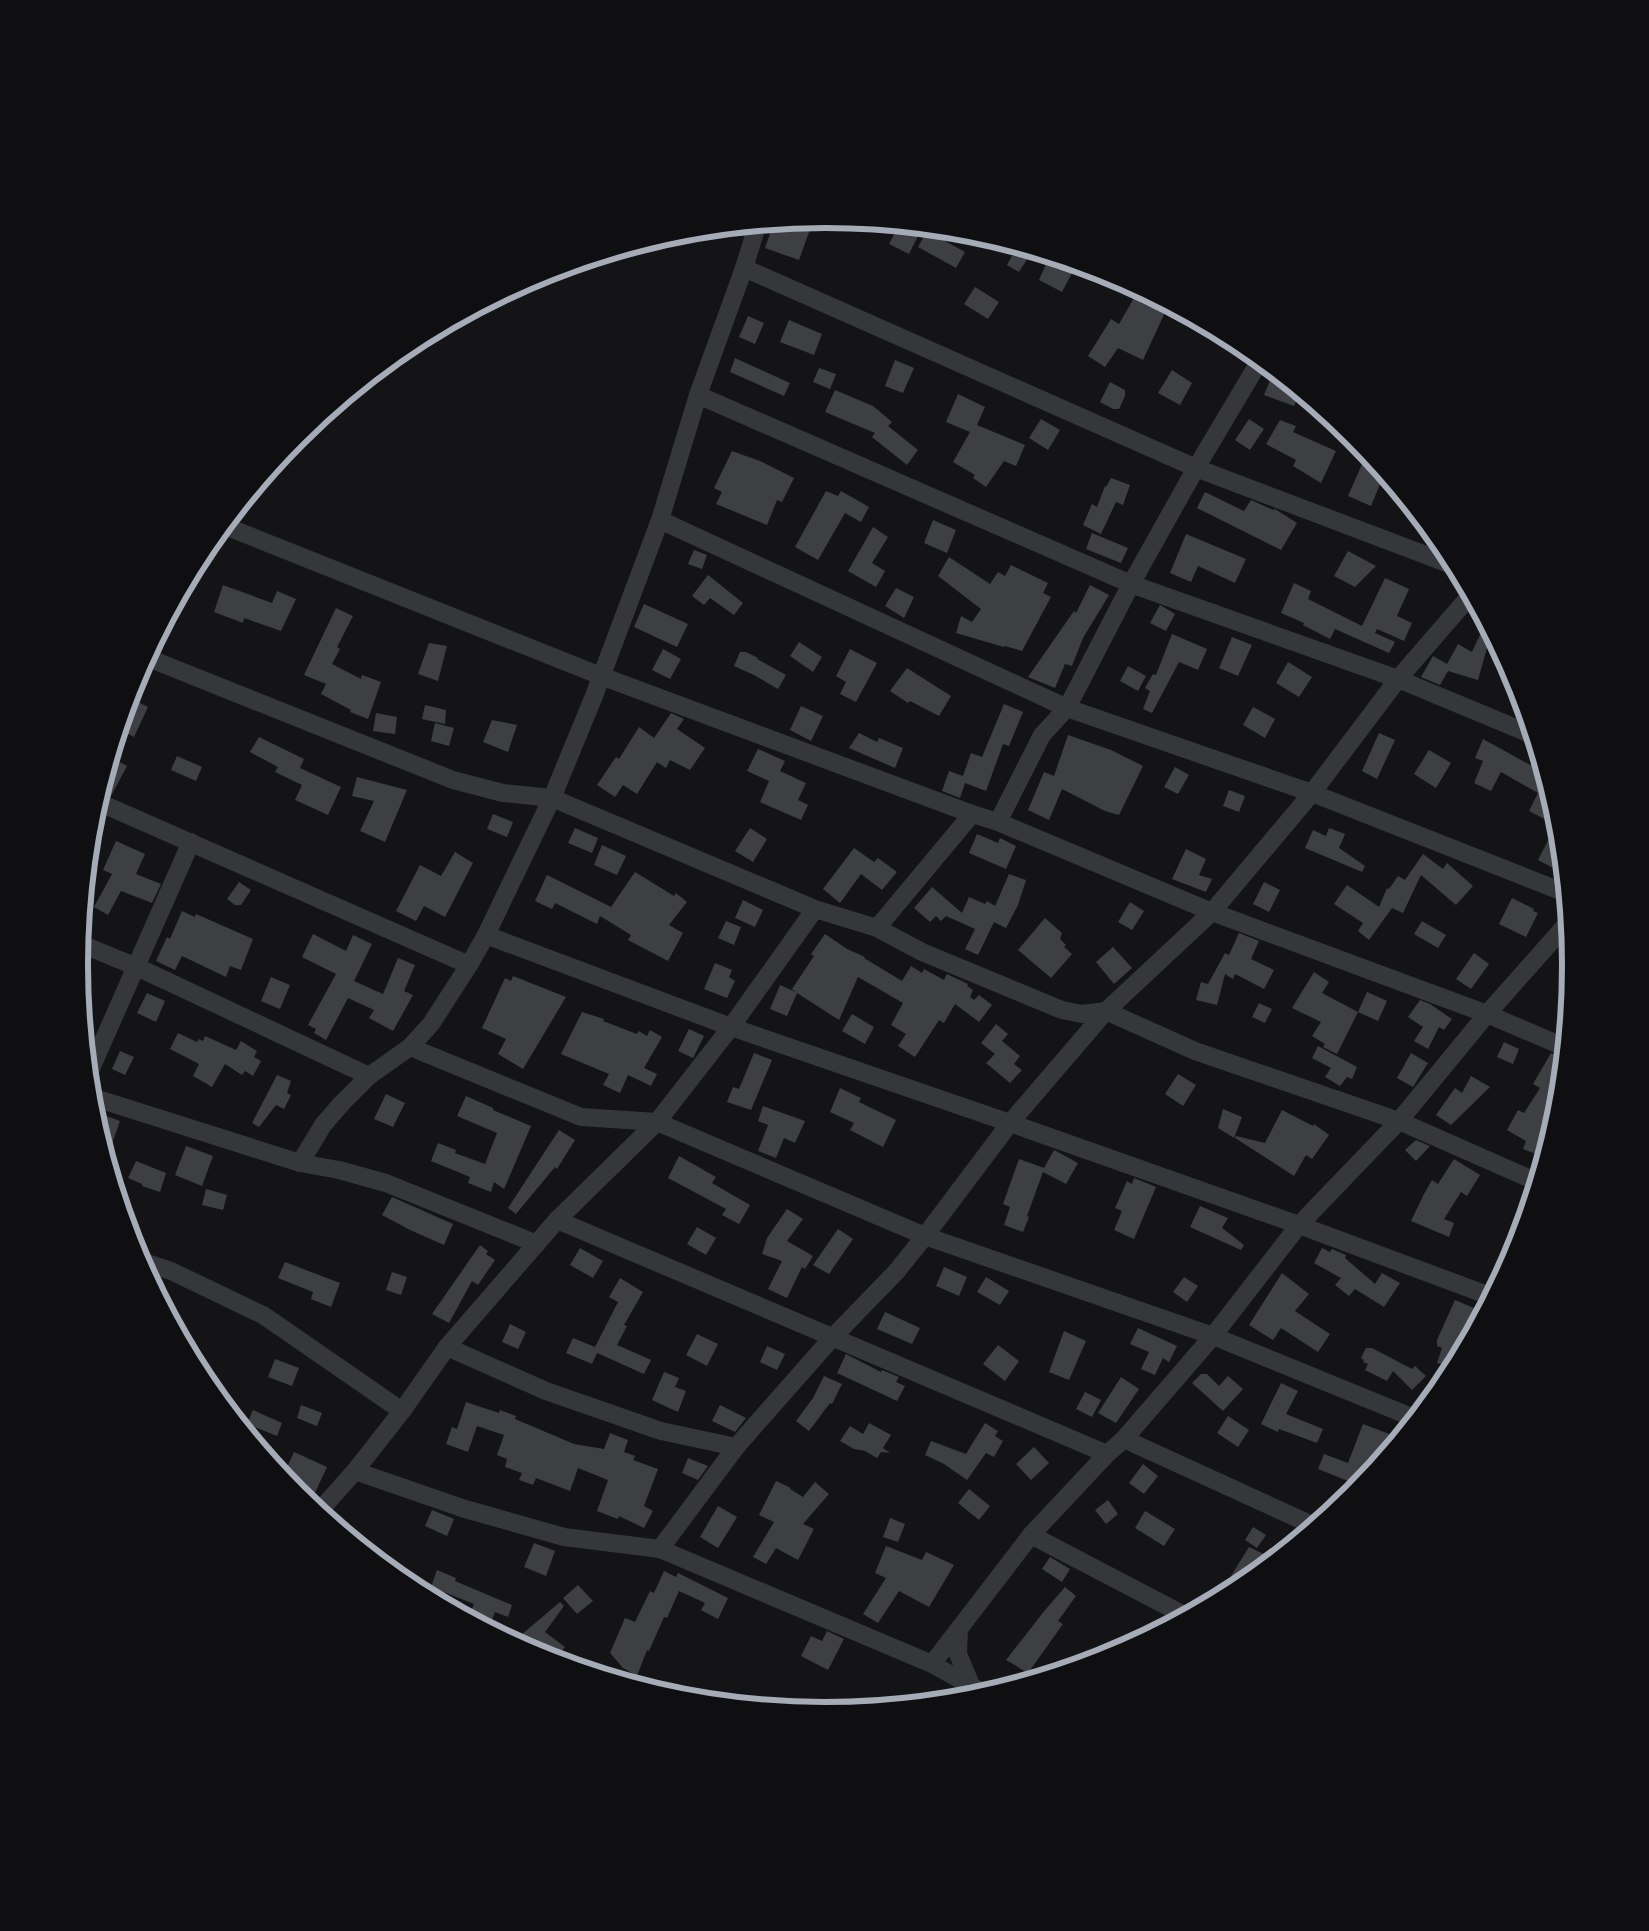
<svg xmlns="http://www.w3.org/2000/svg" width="1649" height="1931" font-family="'PT Sans Narrow',sans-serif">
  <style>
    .building { fill: #3e3f43 }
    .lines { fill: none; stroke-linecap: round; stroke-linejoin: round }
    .minor { stroke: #35373b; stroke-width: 18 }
    .rim { fill: none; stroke: #a5acb7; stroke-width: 6 }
  </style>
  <rect width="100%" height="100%" fill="#141416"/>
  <g class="building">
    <polygon points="813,221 799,260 765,248 773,225"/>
    <polygon points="898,227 905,228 919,234 909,254 889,244"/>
    <polygon points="927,231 965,252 956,268 918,247"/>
    <polygon points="1016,248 1031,253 1019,272 1007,265"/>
    <polygon points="1047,262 1072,273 1062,292 1039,280"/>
    <polygon points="975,287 999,302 988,319 964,304"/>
    <polygon points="1134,298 1148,306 1152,300 1167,308 1143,360 1118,348 1105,367 1088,356 1111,319 1119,324"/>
    <polygon points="748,316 764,323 755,344 739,337"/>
    <polygon points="789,320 822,334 814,355 780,342"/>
    <polygon points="735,358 790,383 784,396 730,372"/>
    <polygon points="895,360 914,368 903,393 885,386"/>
    <polygon points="819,368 836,374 830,389 813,382"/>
    <polygon points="1172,370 1192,383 1180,405 1158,393"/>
    <polygon points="1273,373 1299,395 1294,406 1264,395"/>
    <polygon points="1110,382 1125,390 1125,396 1119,409 1113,409 1100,402"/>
    <polygon points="835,390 873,406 892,422 888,426 918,450 907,465 872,437 875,433 825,412"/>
    <polygon points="958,394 985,407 977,425 1025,445 1016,466 1004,461 986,487 973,478 975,475 953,462 970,432 946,422"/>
    <polygon points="1041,419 1060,430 1048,450 1029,438"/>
    <polygon points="1249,419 1264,429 1250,450 1235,440"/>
    <polygon points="1280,420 1296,426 1293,432 1336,451 1321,483 1293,466 1296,460 1266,444"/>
    <polygon points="732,451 760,461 794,478 782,502 777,500 767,525 716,504 722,492 714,488"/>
    <polygon points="1366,455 1383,477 1371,506 1348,496"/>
    <polygon points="1111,478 1130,485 1123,505 1116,502 1101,534 1083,525 1092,504 1097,507 1105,486 1106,487"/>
    <polygon points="826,491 838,496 841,491 869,507 861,522 845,513 818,560 795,547"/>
    <polygon points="1205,492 1244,511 1251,500 1273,510 1275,509 1297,523 1281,550 1197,508"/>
    <polygon points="933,520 956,530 947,553 924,543"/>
    <polygon points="873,527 888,537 872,563 885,571 876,587 848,571"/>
    <polygon points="1092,533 1128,548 1121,563 1086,549"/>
    <polygon points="1186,534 1246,559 1235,583 1198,566 1191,582 1170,573"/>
    <polygon points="694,550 707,555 702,569 688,564"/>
    <polygon points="1348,551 1376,566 1355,587 1334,576"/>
    <polygon points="949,557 990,584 998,572 1005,576 1011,565 1048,583 1043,593 1051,597 1022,651 1005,646 1004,647 956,633 961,616 972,622 981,609 938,576"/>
    <polygon points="708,575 743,603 734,615 710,598 704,605 692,596"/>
    <polygon points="1385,578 1409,589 1397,616 1412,623 1404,641 1377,629 1375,633 1395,642 1389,653 1335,629 1330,639 1303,625 1304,623 1281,613 1294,583 1311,591 1308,599 1362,626"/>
    <polygon points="223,585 272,603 277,591 296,599 281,631 244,618 243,623 214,612"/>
    <polygon points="1090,585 1109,595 1083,638 1072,666 1065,664 1055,688 1028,677 1074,611 1076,613"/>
    <polygon points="896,588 914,597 904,618 885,606"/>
    <polygon points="644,604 688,624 677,647 634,627"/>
    <polygon points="1160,605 1175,614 1166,631 1150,623"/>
    <polygon points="336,608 353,616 337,647 340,649 332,664 361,679 362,675 381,682 368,719 350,712 351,710 321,694 326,684 304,675"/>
    <polygon points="1484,626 1490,637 1478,680 1448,671 1440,685 1421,677 1433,656 1447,664 1458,644 1472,652"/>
    <polygon points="1172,634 1207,649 1198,670 1179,662 1152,713 1143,709 1150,691 1145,688 1153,674 1156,675"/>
    <polygon points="1232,637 1252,645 1238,676 1219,668"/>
    <polygon points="799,642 822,657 813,672 790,656"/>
    <polygon points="429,643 447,646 438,681 418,674"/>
    <polygon points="663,649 681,659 670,679 652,670"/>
    <polygon points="850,649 877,663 856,702 840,694 846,682 836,676"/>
    <polygon points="740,652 746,652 758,658 757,659 786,675 778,689 754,675 734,666"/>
    <polygon points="1288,662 1312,677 1299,697 1276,683"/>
    <polygon points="1128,666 1146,676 1138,691 1120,681"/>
    <polygon points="907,668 951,696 939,716 910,701 908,703 890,691"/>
    <polygon points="130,698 148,707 134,737 120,730"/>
    <polygon points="1004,704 1023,712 1009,746 1003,744 986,791 965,783 960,798 942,791 949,771 963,776 971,753 982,757"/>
    <polygon points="425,705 446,710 445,724 422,719"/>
    <polygon points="801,706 823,716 811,741 790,730"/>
    <polygon points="1253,707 1275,719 1265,738 1243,725"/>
    <polygon points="376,713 397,717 395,734 373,731"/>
    <polygon points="671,713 684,719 677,729 705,748 690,770 670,760 666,768 657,762 637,794 623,785 615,797 597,785 616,757 619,759 639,727 654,738"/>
    <polygon points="492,720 517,725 508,752 483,742"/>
    <polygon points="435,723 454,728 449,746 431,741"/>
    <polygon points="859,733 877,742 879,738 903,748 895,768 849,748"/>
    <polygon points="1379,733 1395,740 1377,779 1362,771"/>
    <polygon points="1068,735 1111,750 1143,766 1119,815 1105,811 1062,789 1049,820 1028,810 1044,772 1054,776"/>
    <polygon points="259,737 304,759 300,768 341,787 328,815 295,800 302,785 275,772 278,767 250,752"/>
    <polygon points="1483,739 1541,771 1556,820 1561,872 1538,860 1556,825 1529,811 1538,793 1501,772 1491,791 1474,783 1483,761 1475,758"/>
    <polygon points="758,749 785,761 780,771 806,783 798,800 808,805 801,820 760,802 769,781 747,771"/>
    <polygon points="1429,750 1451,763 1436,788 1414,774"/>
    <polygon points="177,756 202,767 196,781 171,770"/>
    <polygon points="112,758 127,766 111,796 102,792"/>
    <polygon points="1175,767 1189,775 1178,794 1164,787"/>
    <polygon points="357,777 407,790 385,842 360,831 374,801 352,796"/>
    <polygon points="1229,790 1245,796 1239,812 1223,806"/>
    <polygon points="493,814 513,822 507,837 487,829"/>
    <polygon points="575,828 598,838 592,853 568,843"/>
    <polygon points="750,828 767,839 753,862 735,851"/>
    <polygon points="1329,828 1345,834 1339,848 1365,866 1362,872 1305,848 1313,830 1326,836"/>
    <polygon points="977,834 998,843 1000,838 1016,846 1006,869 969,853"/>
    <polygon points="116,841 145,854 136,874 161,884 152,903 121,891 108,915 94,907 112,874 103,870"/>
    <polygon points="602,845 626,856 617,875 594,865"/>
    <polygon points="854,848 874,862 878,858 897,872 882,890 861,874 840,903 823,889"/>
    <polygon points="1186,849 1206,859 1199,875 1212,879 1206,892 1172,879"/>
    <polygon points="455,852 473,863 445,917 424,906 416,921 396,911 420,865 441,876"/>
    <polygon points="1423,854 1443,869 1447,863 1473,886 1456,905 1421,875 1403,913 1392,908 1369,940 1358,931 1363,923 1334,904 1347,885 1379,907 1387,888 1389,889 1398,876 1405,880"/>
    <polygon points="635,872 674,896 676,893 687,902 669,925 683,933 668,961 628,940 631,935 600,916 597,924 555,903 552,909 535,901 547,875 611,907"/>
    <polygon points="1009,874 1026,880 1018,905 1006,928 994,922 978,955 965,949 975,929 946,916 941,921 936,916 930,922 914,908 932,887 962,913 969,897 985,904 987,901 995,906"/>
    <polygon points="239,882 251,890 241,905 235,905 227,899"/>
    <polygon points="1264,882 1280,890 1269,912 1253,904"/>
    <polygon points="1512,898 1534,909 1533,911 1538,913 1526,937 1499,924"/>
    <polygon points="743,900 763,910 755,927 735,918"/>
    <polygon points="1130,902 1144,911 1132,930 1118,922"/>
    <polygon points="182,911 195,917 196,914 253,939 241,970 230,966 226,977 182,956 175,970 156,961 167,937 170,939"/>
    <polygon points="1045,918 1062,933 1060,939 1066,945 1064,947 1072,954 1051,978 1018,950"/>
    <polygon points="726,921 741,927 734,945 718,938"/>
    <polygon points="1422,921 1446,935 1438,948 1414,934"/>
    <polygon points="1239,933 1259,941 1251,959 1274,970 1264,989 1235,974 1233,979 1225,974 1217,1005 1196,1000 1201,982 1208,984 1225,953 1229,955"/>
    <polygon points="313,934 346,951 353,935 372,944 354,981 383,994 398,958 415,965 404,991 413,995 393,1031 369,1018 374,1010 348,998 326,1040 314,1033 316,1029 308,1025 336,974 302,957"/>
    <polygon points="825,934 847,949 865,957 864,958 902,981 911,966 922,973 924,969 944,980 947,974 968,984 967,986 973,990 970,997 974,1000 979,995 992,1005 979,1022 955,1004 944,1023 939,1020 915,1057 898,1046 906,1034 891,1025 903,1003 858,977 839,1020 797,993 787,1016 770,1009 780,985 796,992 792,989 814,956 811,954"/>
    <polygon points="1113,947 1132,968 1114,984 1096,962"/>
    <polygon points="1474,953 1489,964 1471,989 1456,979"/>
    <polygon points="715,963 732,970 729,977 735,981 727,998 704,989"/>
    <polygon points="1314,972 1329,982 1322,993 1358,1012 1367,992 1387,1001 1378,1021 1358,1012 1337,1054 1323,1047 1325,1044 1312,1036 1321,1022 1292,1008"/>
    <polygon points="513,976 566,997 523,1069 498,1054 506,1039 482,1028 505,978 511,981"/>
    <polygon points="271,977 290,985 280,1009 261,1001"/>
    <polygon points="147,993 165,1001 156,1022 137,1013"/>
    <polygon points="1420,1000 1430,1004 1452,1019 1444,1030 1439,1027 1428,1049 1414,1041 1423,1027 1408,1017"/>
    <polygon points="1259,1003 1272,1009 1265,1023 1252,1017"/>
    <polygon points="582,1012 604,1019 603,1021 637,1034 639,1031 647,1036 650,1030 662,1037 644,1068 657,1074 651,1086 628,1075 620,1093 603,1085 609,1074 561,1054"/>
    <polygon points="852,1014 874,1027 865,1044 842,1031"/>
    <polygon points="996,1024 1008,1034 1002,1041 1020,1056 1014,1064 1022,1070 1010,1083 986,1063 995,1054 981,1043"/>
    <polygon points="689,1029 704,1036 693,1058 678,1051"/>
    <polygon points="178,1033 197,1042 199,1039 203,1041 205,1036 236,1050 241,1041 257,1051 254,1057 261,1061 253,1076 245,1071 242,1075 225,1064 212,1087 193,1076 199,1064 170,1049"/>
    <polygon points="1504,1042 1519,1049 1513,1064 1497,1057"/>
    <polygon points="1318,1046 1357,1067 1352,1079 1347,1077 1340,1086 1325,1077 1331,1068 1312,1058"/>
    <polygon points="120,1051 134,1057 125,1075 112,1069"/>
    <polygon points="754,1053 772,1060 751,1110 727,1102 733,1087 739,1089"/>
    <polygon points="1411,1053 1428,1063 1413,1087 1397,1078"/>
    <polygon points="1551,1053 1561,1058 1556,1111 1547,1139 1545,1138 1539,1155 1523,1149 1526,1141 1507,1130 1518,1110 1524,1113 1540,1088 1533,1084"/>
    <polygon points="1178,1074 1196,1085 1183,1106 1165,1094"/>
    <polygon points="277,1075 291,1081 287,1093 291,1095 284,1109 276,1105 259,1127 252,1123"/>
    <polygon points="1471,1076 1490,1087 1451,1125 1436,1115 1455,1088 1462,1093"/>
    <polygon points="840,1088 861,1098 859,1102 896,1120 883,1147 850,1130 854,1123 830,1112"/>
    <polygon points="386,1094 405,1103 393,1127 374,1119"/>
    <polygon points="466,1096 493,1108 493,1110 531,1126 504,1189 494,1182 491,1192 468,1183 470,1177 431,1161 438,1143 456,1150 455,1153 485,1164 497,1133 457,1116"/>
    <polygon points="763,1106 805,1121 795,1143 784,1138 776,1158 758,1151 768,1125 758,1121"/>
    <polygon points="1223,1109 1242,1117 1234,1138 1218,1128"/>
    <polygon points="1282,1110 1313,1126 1314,1124 1329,1135 1312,1159 1306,1155 1294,1176 1235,1138 1236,1136 1265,1143"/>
    <polygon points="93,1111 120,1121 112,1144 102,1140"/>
    <polygon points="559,1130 575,1140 557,1169 555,1167 516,1214 508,1208"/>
    <polygon points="1416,1140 1430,1146 1416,1161 1405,1150"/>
    <polygon points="186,1146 213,1156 202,1186 175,1175"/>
    <polygon points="1054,1150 1078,1163 1066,1184 1043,1172 1027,1216 1029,1217 1023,1232 1004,1225 1010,1207 1003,1204 1019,1159 1044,1168"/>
    <polygon points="679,1156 716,1177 712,1183 750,1205 739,1224 722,1215 726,1209 668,1178"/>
    <polygon points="1454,1159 1480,1175 1467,1196 1461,1192 1444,1219 1454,1223 1449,1237 1411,1221 1424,1194 1432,1180 1438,1184"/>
    <polygon points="136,1161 166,1173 160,1192 142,1186 142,1184 128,1178"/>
    <polygon points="1134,1178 1156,1187 1134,1239 1114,1230 1122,1211 1115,1208 1127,1181 1132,1184"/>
    <polygon points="206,1189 227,1195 223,1210 202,1205"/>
    <polygon points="392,1197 453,1224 444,1245 410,1230 382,1215"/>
    <polygon points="1200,1206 1228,1218 1222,1228 1244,1245 1241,1250 1190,1227"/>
    <polygon points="787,1209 803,1219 787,1241 813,1256 805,1269 802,1267 787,1298 768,1289 782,1261 762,1254 767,1238"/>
    <polygon points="697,1227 716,1238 706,1255 687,1244"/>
    <polygon points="838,1229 853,1239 829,1274 813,1265"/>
    <polygon points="480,1245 488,1251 486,1254 495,1260 478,1285 472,1281 449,1323 432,1314"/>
    <polygon points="580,1248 603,1261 593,1278 570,1265"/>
    <polygon points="1322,1248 1330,1252 1332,1249 1346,1255 1345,1258 1375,1284 1382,1273 1400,1283 1384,1307 1355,1289 1349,1296 1335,1285 1341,1278 1314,1263"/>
    <polygon points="285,1262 340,1283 331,1307 311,1299 313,1292 278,1278"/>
    <polygon points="944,1267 967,1277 959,1296 936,1286"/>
    <polygon points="392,1272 407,1277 401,1295 386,1290"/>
    <polygon points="1282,1273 1309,1294 1295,1311 1330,1334 1318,1352 1281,1328 1273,1340 1249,1325"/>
    <polygon points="986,1277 1009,1291 1000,1305 977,1292"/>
    <polygon points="1184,1277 1198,1286 1187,1302 1173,1292"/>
    <polygon points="620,1278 643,1292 624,1325 627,1326 617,1345 651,1360 644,1374 597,1353 592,1364 566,1353 573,1338 595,1347 618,1302 609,1297"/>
    <polygon points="1455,1300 1481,1311 1475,1324 1473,1323 1451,1367 1437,1363 1442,1348 1437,1346 1437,1340"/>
    <polygon points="885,1312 920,1328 912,1344 877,1329"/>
    <polygon points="510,1324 526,1332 518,1349 502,1342"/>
    <polygon points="1138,1328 1177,1346 1169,1362 1163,1358 1155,1375 1141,1369 1149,1352 1130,1344"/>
    <polygon points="1064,1331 1086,1341 1069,1380 1049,1372"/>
    <polygon points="697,1334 718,1344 707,1366 686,1355"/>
    <polygon points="998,1345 1019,1361 1005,1381 983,1364"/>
    <polygon points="767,1346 785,1354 777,1370 760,1362"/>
    <polygon points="1366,1348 1372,1348 1412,1369 1415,1366 1426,1376 1412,1390 1393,1371 1387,1381 1365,1370 1368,1364 1363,1362 1364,1360 1361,1358"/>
    <polygon points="846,1354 881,1372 882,1370 899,1377 896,1382 905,1386 897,1401 837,1373"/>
    <polygon points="275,1359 299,1368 292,1386 268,1377"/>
    <polygon points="664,1372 679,1378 675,1387 686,1391 678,1412 652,1400"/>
    <polygon points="1201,1374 1207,1374 1219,1386 1228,1376 1243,1389 1223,1411 1192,1383"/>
    <polygon points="824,1376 842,1384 832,1404 830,1403 809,1431 796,1421 813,1398"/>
    <polygon points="1121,1377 1139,1389 1116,1423 1098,1413"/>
    <polygon points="1281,1383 1298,1391 1286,1414 1323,1429 1317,1443 1279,1429 1278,1432 1261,1424"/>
    <polygon points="1085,1392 1101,1400 1092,1417 1076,1409"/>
    <polygon points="466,1402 499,1413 500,1410 516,1416 515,1419 574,1444 604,1449 610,1433 628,1440 624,1452 635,1456 633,1460 658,1469 644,1506 653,1511 644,1528 619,1516 618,1519 597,1511 608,1480 578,1468 570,1491 536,1478 533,1485 519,1480 522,1473 505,1467 507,1459 497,1455 504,1435 477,1426 468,1452 446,1444 452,1427 457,1429"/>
    <polygon points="301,1405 322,1413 317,1426 297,1418"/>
    <polygon points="720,1405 746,1418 735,1432 712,1421"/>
    <polygon points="253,1410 282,1423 277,1436 247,1424"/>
    <polygon points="1228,1416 1249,1430 1238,1447 1217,1433"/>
    <polygon points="869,1423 891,1435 883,1448 890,1453 881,1452 877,1458 865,1451 854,1449 840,1441 850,1426 863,1434"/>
    <polygon points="985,1423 998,1431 995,1436 1003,1441 994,1457 986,1453 967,1480 944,1464 925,1455 931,1441 966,1454"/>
    <polygon points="1363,1424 1392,1435 1387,1450 1358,1485 1318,1469 1324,1454 1348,1463"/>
    <polygon points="1034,1447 1049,1463 1031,1480 1016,1464"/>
    <polygon points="294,1452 327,1467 313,1497 293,1487 283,1476"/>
    <polygon points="688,1458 708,1466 698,1480 682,1473"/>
    <polygon points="1143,1464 1158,1476 1144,1494 1129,1483"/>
    <polygon points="776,1481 791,1488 790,1489 803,1497 815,1482 829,1494 803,1524 814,1529 798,1560 776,1548 766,1564 753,1557 774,1522 759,1515"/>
    <polygon points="969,1489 990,1506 979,1520 958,1503"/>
    <polygon points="1108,1500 1118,1514 1106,1524 1095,1510"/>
    <polygon points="718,1506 737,1517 718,1548 700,1537"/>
    <polygon points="432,1510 454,1519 447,1536 425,1526"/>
    <polygon points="1145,1511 1175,1529 1164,1546 1135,1528"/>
    <polygon points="890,1518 905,1524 898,1542 883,1537"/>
    <polygon points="1253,1527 1266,1535 1257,1548 1245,1540"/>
    <polygon points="534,1543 555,1551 546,1576 524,1567"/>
    <polygon points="886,1546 922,1560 926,1552 954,1565 929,1607 899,1591 878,1623 863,1614 886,1578 875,1573"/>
    <polygon points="1249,1547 1272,1558 1239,1586 1218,1597"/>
    <polygon points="1050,1557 1070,1569 1062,1582 1042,1569"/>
    <polygon points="437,1570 456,1578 455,1581 512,1605 508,1617 495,1612 491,1622 470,1613 474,1604 431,1587"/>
    <polygon points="664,1571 676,1577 678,1573 728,1598 718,1619 701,1610 705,1603 679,1591 667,1618 664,1617 649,1651 647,1650 637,1676 623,1668 610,1653 625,1618 635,1622 650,1591 654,1593"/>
    <polygon points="578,1585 593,1601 577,1614 563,1598"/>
    <polygon points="1065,1587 1076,1596 1058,1621 1063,1624 1028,1673 1006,1660 1045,1610"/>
    <polygon points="560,1602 564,1606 545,1632 565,1647 555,1659 539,1654 514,1641"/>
    <polygon points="827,1631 844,1639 828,1670 801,1656 811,1636 822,1641"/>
  </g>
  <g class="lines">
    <g class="minor">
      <polyline points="744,268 1196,468 1452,565"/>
      <polyline points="698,395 1131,584 1398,679 1530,734"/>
      <polyline points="660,520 1067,708 1312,793 1563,892"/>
      <polyline points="225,526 601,676 972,814 998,822 1212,912 1487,1014 1562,1046"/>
      <polyline points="148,658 453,780 503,793 552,798 815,909 877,928 922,952 1062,1010 1082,1014 1106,1011 1195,1051 1399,1121 1535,1181"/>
      <polyline points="98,802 469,965"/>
      <polyline points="998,822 1042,735 1067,708 1131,584 1196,468 1259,362"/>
      <polyline points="877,928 972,814"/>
      <polyline points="486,935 731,1027 1010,1123 1299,1225 1490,1296"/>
      <polyline points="81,944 137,967 369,1076"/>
      <polyline points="410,1047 581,1117 657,1122 925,1236 1213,1336 1414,1418"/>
      <polyline points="89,1073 191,842"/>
      <polyline points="92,1097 300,1163 339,1170 386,1183 537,1244"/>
      <polyline points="300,1163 323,1125 342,1103 369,1076 410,1047 431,1024 469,965 486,935 552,798 594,696 660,520 698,395 744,268 757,226"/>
      <polyline points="557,1220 1107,1454"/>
      <polyline points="141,1261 171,1271 263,1315 402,1411"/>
      <polyline points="447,1347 546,1391 661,1431 736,1447"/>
      <polyline points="1124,1439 1312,1525"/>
      <polyline points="355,1471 465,1509 564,1537 660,1549 932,1664 984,1693"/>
      <polyline points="317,1509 323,1507 355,1471 402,1411 447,1347 557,1220 657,1122 731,1027 815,909"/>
      <polyline points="1031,1535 1184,1615"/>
      <polyline points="660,1549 736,1447 832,1338 896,1272 925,1236 1010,1123 1106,1011 1212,912 1312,793 1398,679 1469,597"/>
      <polyline points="959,1629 958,1654 971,1685"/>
      <polyline points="932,1664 1031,1535 1107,1454 1124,1439 1213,1336 1299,1225 1399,1121 1487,1014 1566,925"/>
    </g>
  </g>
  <path d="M0 0H1649V1931H0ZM88 965a737 737 0 1 1 1474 0a737 737 0 1 1-1474 0Z" fill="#0f0f11" fill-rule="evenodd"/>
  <path class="rim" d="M88 965a737 737 0 1 1 1474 0a737 737 0 1 1-1474 0Z"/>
</svg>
